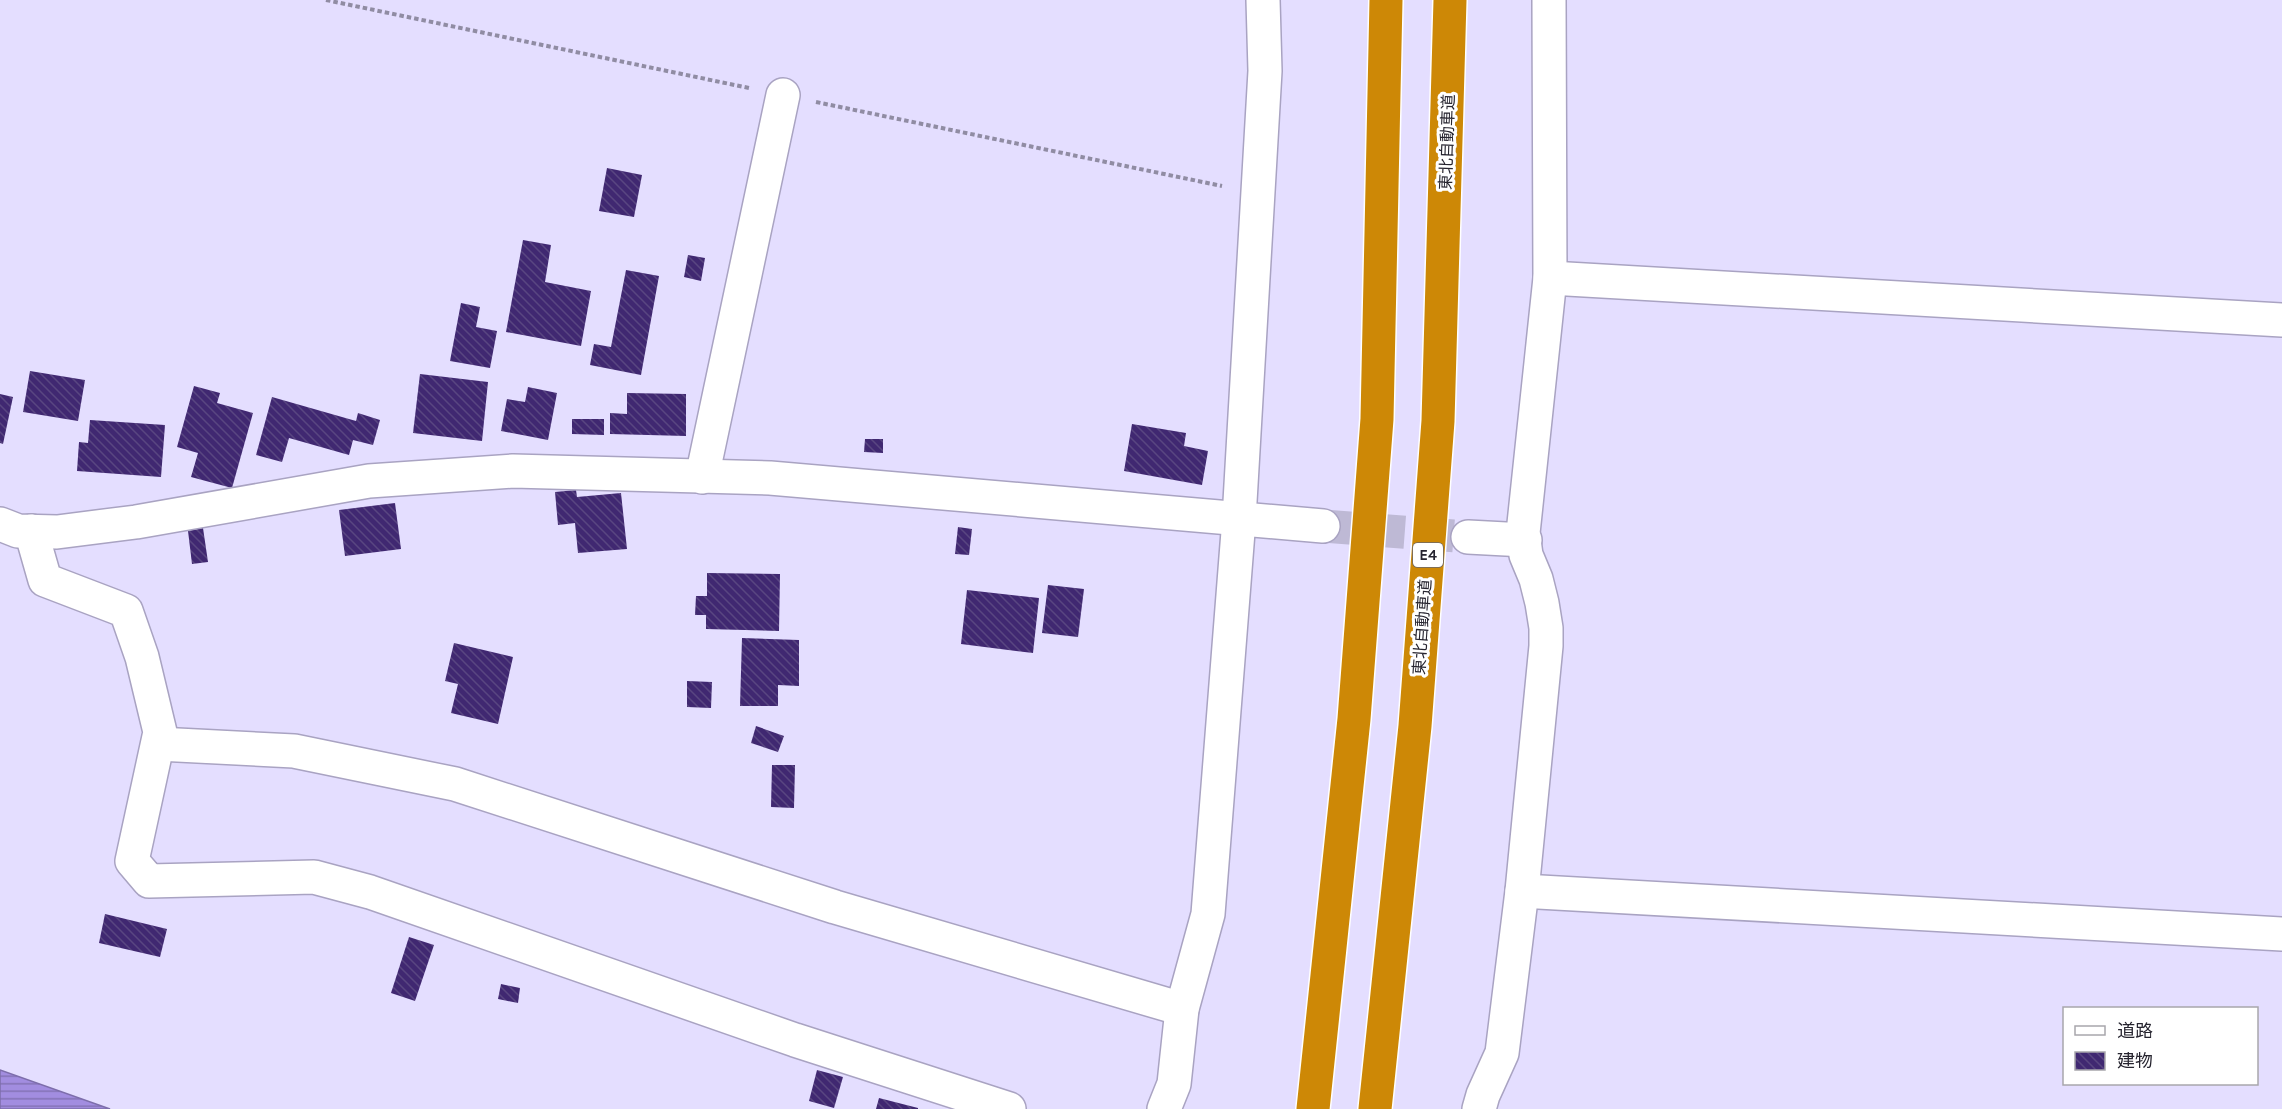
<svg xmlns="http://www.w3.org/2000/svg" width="2282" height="1109" font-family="Karla,'Noto Sans JP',sans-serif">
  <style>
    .water { fill: url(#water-rules); stroke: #7d6eab; stroke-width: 1.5 }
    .building { fill: url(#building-back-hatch) }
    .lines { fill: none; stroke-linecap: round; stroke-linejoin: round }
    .minor-tunnel { stroke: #beb9d5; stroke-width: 33; stroke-dasharray: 33 16; stroke-linecap: butt }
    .minor-casing { stroke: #a9a3c2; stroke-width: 36 }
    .motorway-casing { stroke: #fff; stroke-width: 36 }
    .path { stroke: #908ca3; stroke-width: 4; stroke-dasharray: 4.5 3; stroke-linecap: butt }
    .minor { stroke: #fff; stroke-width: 33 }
    .motorway { stroke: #cd8806; stroke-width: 33 }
    .labels { text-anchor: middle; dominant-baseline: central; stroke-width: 6; stroke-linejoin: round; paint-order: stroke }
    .shield { fill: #fff; stroke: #67666d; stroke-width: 1.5 }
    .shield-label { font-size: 15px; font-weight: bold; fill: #26242f }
    .street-label { font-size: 16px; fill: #26242f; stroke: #fff }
  </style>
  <defs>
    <pattern id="water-rules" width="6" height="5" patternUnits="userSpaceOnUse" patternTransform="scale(1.5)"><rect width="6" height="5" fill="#a28de0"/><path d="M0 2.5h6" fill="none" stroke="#8473b6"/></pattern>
    <pattern id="building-back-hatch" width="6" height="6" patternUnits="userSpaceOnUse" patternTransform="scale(1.5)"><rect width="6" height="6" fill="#402871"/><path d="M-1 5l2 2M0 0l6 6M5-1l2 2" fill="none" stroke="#594681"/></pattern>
  </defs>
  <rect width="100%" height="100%" fill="#e4deff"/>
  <polygon class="water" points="0,1070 110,1109 0,1109"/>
  <g class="building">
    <polygon points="607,168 642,175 634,217 599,211"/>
    <polygon points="523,240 551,245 545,282 591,291 581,346 506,332"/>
    <polygon points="688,255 705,258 701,281 684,277"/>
    <polygon points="626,270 659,276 641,375 590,365 594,344 611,347"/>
    <polygon points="461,303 480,307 476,327 497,331 490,368 450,361"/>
    <polygon points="30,371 85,380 78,421 23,412"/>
    <polygon points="420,374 488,382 482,441 413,433"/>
    <polygon points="194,386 220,393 217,403 253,413 232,488 191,477 198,453 177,447"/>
    <polygon points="528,387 557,393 548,440 501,431 507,399 525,402"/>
    <polygon points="627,393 686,394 686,436 610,434 610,413 627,414"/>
    <polygon points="0,394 13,397 3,444 0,443"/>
    <polygon points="272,397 356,421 358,413 380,420 373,445 353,440 349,455 289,438 282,462 256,455"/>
    <polygon points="572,419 604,419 604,435 572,434"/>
    <polygon points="90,420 165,425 161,477 77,471 79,442 88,443"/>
    <polygon points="1132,424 1186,433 1184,446 1208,451 1202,485 1124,471"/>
    <polygon points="865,439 883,439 883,453 864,452"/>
    <polygon points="576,490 577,497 621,493 627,549 578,553 575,523 558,525 555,492"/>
    <polygon points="395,503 401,549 345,556 339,510"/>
    <polygon points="958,527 972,529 969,555 955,554"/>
    <polygon points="203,528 208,562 192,564 188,531"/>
    <polygon points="707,573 780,574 779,631 706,629 706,615 695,615 696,596 707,596"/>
    <polygon points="1048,585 1084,589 1078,637 1042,633"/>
    <polygon points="967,590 1039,598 1033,653 961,644"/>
    <polygon points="742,638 799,640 799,686 778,685 778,706 740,706"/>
    <polygon points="454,643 513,657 498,724 451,713 458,684 445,681"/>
    <polygon points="687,681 712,682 711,708 687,707"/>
    <polygon points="756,726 784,736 778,752 751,743"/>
    <polygon points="772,765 795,765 794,808 771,807"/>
    <polygon points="105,914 167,929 160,957 99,943"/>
    <polygon points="409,937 434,945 415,1001 391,993"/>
    <polygon points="501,984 520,988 518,1003 498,999"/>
    <polygon points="817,1070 843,1077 834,1108 809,1101"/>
    <polygon points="879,1098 918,1108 918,1109 876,1109"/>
  </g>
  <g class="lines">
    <polyline class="minor-tunnel" points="1323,526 1468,537"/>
    <defs>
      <g id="minor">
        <polyline points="1550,278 2282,320"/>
        <polyline points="702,477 783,95"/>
        <polyline points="0,524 18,531 57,532 136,522 369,481 513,471 770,478 1323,526"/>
        <polyline points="31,531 45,580 126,611 142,657 160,732 132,861 149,881 314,877 370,892 795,1040 1009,1109"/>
        <polyline points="1468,537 1525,540"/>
        <polyline points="158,744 294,751 455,784 835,907 1182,1009"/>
        <polyline points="1522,891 2282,934"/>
        <polyline points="1164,1109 1174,1084 1182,1009 1208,914 1239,519 1265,71 1263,0"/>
        <polyline points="1479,1109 1483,1095 1502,1053 1522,891 1546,646 1546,628 1542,603 1536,579 1526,555 1523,533 1550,278 1549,0"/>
      </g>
      <g id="motorway">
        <polyline points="1313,1109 1354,719 1377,419 1386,0"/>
        <polyline points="1375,1109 1415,726 1438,421 1450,0"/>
      </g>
    </defs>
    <use href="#minor" class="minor-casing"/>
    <use href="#motorway" class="motorway-casing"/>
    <g class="path">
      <polyline points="326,0 749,88"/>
      <polyline points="816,102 1222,186"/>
    </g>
    <use href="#minor" class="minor"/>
    <use href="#motorway" class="motorway"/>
  </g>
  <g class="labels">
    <rect class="shield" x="1413" y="543" width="30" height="24" rx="4.5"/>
    <g class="shield-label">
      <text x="1428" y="555">E4</text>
    </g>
    <g class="street-label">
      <text transform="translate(1447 142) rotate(-88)">東北自動車道</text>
      <text transform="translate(1422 627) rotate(-86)">東北自動車道</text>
    </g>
  </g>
  <rect x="2063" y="1007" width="195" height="78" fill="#ffffff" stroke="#a8a7ac" stroke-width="1.5"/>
  <rect x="2075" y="1026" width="30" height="9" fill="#ffffff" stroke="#a8a7ac" stroke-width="1.5"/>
  <text x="2117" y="1037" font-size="18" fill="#26242f">道路</text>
  <rect x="2075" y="1052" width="30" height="18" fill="url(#building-back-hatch)" stroke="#a8a7ac" stroke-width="1.5"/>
  <text x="2117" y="1067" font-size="18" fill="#26242f">建物</text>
</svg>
